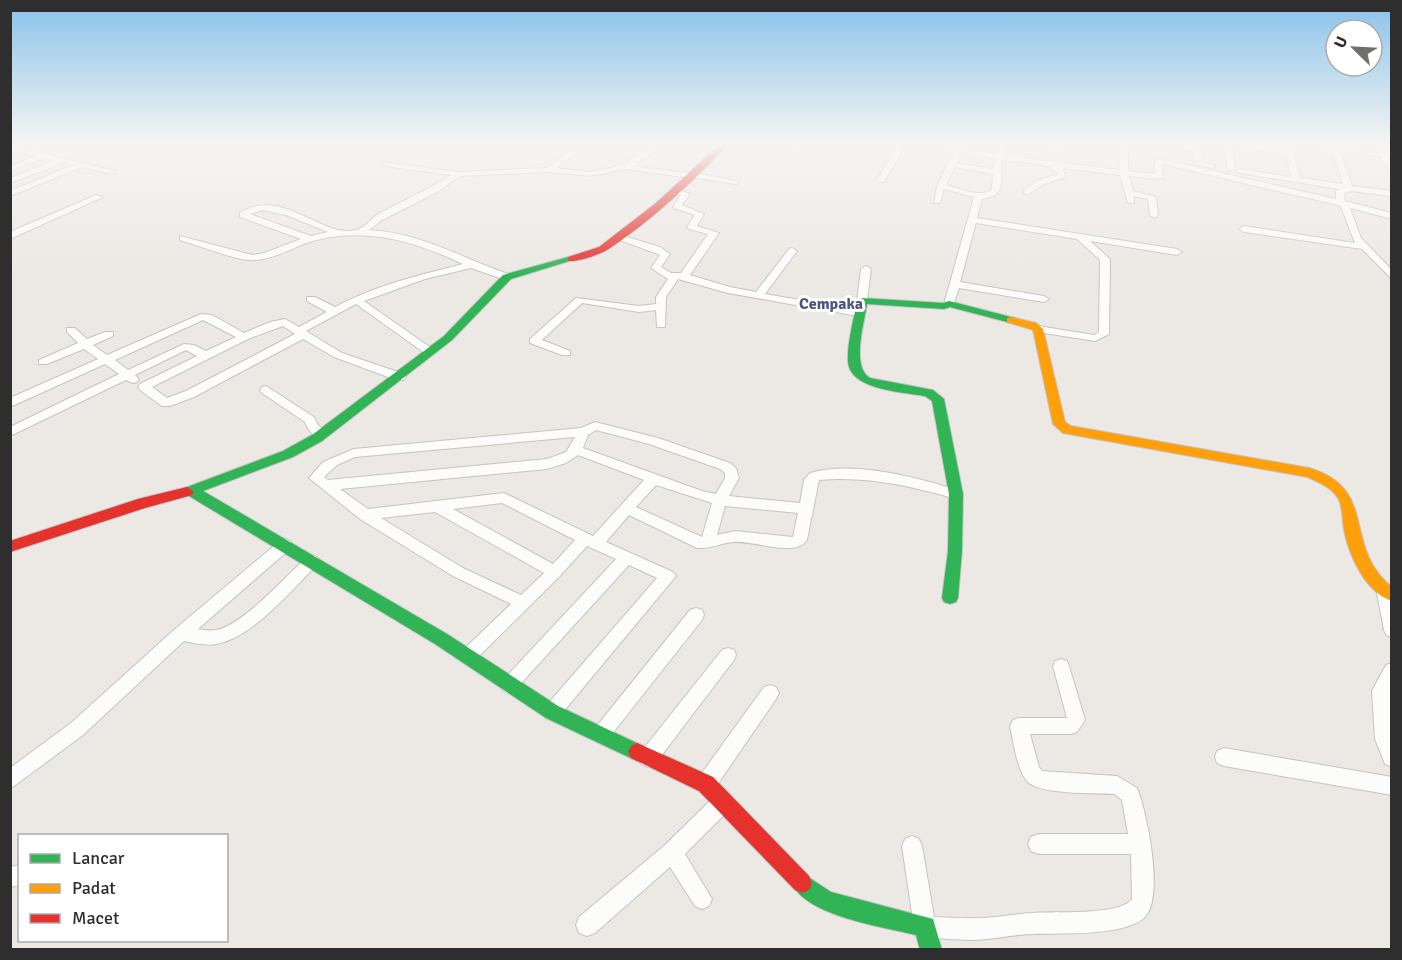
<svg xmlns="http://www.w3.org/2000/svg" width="1402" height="960" font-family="Signika,sans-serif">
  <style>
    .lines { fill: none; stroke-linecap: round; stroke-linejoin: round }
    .street-casing { stroke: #c5c4c5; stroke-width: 2 }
    .fast-casing { stroke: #c5c4c5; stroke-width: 2 }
    .slow-casing { stroke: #c5c4c5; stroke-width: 2 }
    .jam-casing { stroke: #c5c4c5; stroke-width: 2 }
    .street { fill: #fcfcfb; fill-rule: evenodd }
    .fast { fill: #30b455; fill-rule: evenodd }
    .slow { fill: #ff9f0a; fill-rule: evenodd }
    .jam { fill: #e5322d; fill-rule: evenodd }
    .labels { text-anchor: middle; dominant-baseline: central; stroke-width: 6; stroke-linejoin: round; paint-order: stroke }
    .far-quarter-label { font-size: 16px; font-weight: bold; fill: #4d5680; stroke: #fff }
  </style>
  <rect width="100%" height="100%" fill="#ece8e4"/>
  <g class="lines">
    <defs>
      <g id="street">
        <path d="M580,143H589L556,168L590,172L624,165L652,146L648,143H657L661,146L660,148L633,166L687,173L691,172L740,182L736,184L693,177L690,178L626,169L590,176L549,172L460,176L439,191L382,220L369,230C419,232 464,259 511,275V279H503L471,268L425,279L364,301L434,350V354H426L356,304L306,331L342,353L404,374L406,377L404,380H396L334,357L303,339L194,397L170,406H162L140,390L138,387L140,384L197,356L186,350L135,375L139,379L137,382L133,383L126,380L10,436V427L119,374L105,364L10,407V398L98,359L84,349L47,364H39V360L78,343L67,332V328H75L87,339L105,332H113V336L93,345L107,355L201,314L212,315L244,333L270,322L285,319L299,327L327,312L307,301V297H315L335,307C374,286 419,275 463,264C417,242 367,227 316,240C296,245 277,259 255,260C239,262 198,245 180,240V236L252,255L264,253L301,239L240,217V213C283,185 325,242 359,229C365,227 371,219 377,215C401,201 427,191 451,175L385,166L381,164L382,162L458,172L547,168ZM263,210L286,215L328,232L311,236L250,214ZM203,320L236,337L206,351L194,345L184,344L128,370L115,360ZM283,326L295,334L186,391L167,398L152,387L248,339Z"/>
        <polygon points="797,143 805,143 797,150 793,148"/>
        <polygon points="893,143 901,143 901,153 884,182 878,182 877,180 893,153"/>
        <path d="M917,143L956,147V143H964L963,148L996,154L1001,143H1026L1007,147L1003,155L1119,170L1120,143H1128V171L1156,174L1154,162L1161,159L1336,199V191L1339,189L1240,173L1236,171L1240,169L1291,177L1286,154L1232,146L1235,169L1228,171L1224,145L1222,143H1242L1285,149L1283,143H1291L1300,178L1343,184L1332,149L1300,143H1338L1339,146L1392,154V158H1388L1392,163V173L1380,156L1340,151L1352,186L1392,191V196L1352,191L1344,193L1345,201L1392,213V219L1350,208L1361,238L1392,270V279L1362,249L1244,232L1239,229L1244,226L1355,243L1341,207L1338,205L1162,164L1163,178L1155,179L1129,176L1133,191L1156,197L1158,215L1154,218L1150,215L1148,199L1134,196V203H1128L1120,175L1063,168L1065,177L1044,184L1027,195L1023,192L1024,190L1038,180L1058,174C1051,162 1016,162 1002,160C999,178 1009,196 982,199L977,218L1177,249L1182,252L1177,255L1090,241L1110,259L1109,334L1095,341L1038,332L1033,329L1038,326L1094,335L1099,332L1100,260L1077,239L976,223L960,282L1044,296L1049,299L1044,302L959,288L953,306H945L944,304L974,197L944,189L940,203H934L937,186L954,151ZM962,153L995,159L993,169L957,163ZM955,167L993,174L992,189C981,199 959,188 946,185Z"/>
        <polygon points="1053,143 1061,143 1059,150 1053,150"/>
        <polygon points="1154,143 1192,146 1191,143 1199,143 1203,161 1216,166 1212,168 1196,164 1193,151"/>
        <polygon points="10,146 112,170 116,172 112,174 82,167 10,196 10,191 73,165 63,163 10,183 10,178 54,161 45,158 10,171 10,166 36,156 10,150"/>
        <polygon points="674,188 690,194 682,205 704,214 697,226 719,233 690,275 730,287 756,292 789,249 792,248 797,251 765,294 858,310 863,313 858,316 728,293 678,279 666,297 665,327 657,327 656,310 639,312 582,303 542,340 570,351 570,355 562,355 530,343 530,339 576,298 639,306 656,304 656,297 668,279 651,268 660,255 612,237 617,234 660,247 670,254 661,267 671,273 681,273 708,234 689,229 687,227 695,215 674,208 673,206 681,195 671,193 670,191"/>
        <polygon points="96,195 103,197 10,239 10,232"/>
        <polygon points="866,266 871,269 867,301 862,304 857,301 861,269"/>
        <path d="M266,386L314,417L318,425L328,434L326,437C316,440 308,431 305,422L262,393L260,390L262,387Z"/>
        <path d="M595,422L658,438L730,463L736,468L739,478L729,496L800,503L804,480L810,473C854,460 918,478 961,491L963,494L956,499C911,486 866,476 819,480L807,540C797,558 752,540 734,542C721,543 711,549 697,548L629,515L606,542L673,572L676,576L558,718L552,720L546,718L543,712L546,706L657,578L629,565L515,690L509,693L503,690L500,685L503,680L616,559L587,546L560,576L474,661L468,663L462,661L460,656L462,651L511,604L453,576L360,519L309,478L323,462L354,449L581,428ZM596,430L649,444L720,469L725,473V478L716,494L702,491L583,448L588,435ZM575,437L566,452L547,459L328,480L324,477L337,465L355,457ZM578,455L644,480L593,536L504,493L368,509L340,489L547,469L566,463ZM656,485L712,503L702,537L636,507ZM502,503L575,540L553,564L453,509ZM725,506L798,513L793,537L735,531L717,535ZM435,512L544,573L521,595L463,568L381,518Z"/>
        <path d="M285,539L290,541L292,545L290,549L198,629C204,630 210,631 216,630C242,626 287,575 307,557L312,555L317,557L319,561L317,565C291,590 253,638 216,644C206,646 194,643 184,641L83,735L10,789V768L71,723L175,629L280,541Z"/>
        <polygon points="1385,587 1392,591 1392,637 1386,635 1384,630 1377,593 1380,589"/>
        <polygon points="696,608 702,610 704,615 702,620 608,739 602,741 596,739 593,733 596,727 690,610"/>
        <polygon points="728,648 734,650 736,655 734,660 655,764 648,767 641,764 639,758 641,752 722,650"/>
        <path d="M1061,659L1067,661L1069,666L1085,720L1077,732L1071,734H1030L1039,767L1042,771L1117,776L1137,788C1147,812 1165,899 1144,918C1124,936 1062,933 1035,934C1016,934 996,939 976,940C959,940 942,938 925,938L917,935L914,927L902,846L905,839L912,836L919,839L922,846L934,917C948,917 962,919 976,918C995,918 1013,914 1032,913C1053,911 1120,916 1132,899L1131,854H1038L1031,851L1028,844L1031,837L1038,834H1128L1122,800L1114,794C1095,793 1036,795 1026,780C1016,766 1014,743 1010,726L1013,720L1019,718H1067L1053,666L1055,661Z"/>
        <polygon points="1392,663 1390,691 1392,767 1385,764 1375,739 1372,691 1386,665"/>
        <polygon points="770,685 776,687 779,693 776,699 713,791 706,793 699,791 697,784 699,777 764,687"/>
        <polygon points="1224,748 1392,777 1392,795 1224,766 1217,763 1215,757 1217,751"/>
        <polygon points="723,792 730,795 733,802 730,809 685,854 712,899 709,906 702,909 695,906 670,867 595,933 587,936 579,933 576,925 579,917 665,845 716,795"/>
        <polygon points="20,865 20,885 10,887 10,867"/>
      </g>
      <g id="fast">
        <polygon points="568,257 576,259 511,279 452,340 322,441 293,457 203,491 447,634 558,706 643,746 646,752 643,758 637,761 546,718 435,644 189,496 182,495 180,492 182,489 283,451 312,435 444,336 503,275"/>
        <path d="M862,298L943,303L949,301L1015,318L1016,320L1011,323L950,307L944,309L867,304C864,324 851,367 870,378L933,390L944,399L963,494L962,551L958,598L956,602L950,604L944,602L942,598L948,551L949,494L932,401L925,396C903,392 849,390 848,361C847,343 854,319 857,301Z"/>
        <path d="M802,873L831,892L933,919L942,950H920L916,935C884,927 805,916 792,883L795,876Z"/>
      </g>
      <path id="slow" d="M1011,317L1036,323L1043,329L1065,422L1071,426L1309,468C1380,489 1341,546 1392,587V601C1365,592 1349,555 1344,530C1342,519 1343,507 1338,498C1331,487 1318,482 1307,477L1063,433L1053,424L1033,330L1007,322V318Z"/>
      <g id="jam">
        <path d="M721,143H729C698,178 646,225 607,250C598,255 578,262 568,261V257L599,247L656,203Z"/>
        <polygon points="187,487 194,492 192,495 145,508 10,552 10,541 138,499"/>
        <polygon points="637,743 713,777 809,876 812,883 809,890 802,893 795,890 699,791 631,758 628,752 631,746"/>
      </g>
    </defs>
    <use href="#street" class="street-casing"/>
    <use href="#fast" class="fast-casing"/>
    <use href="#slow" class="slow-casing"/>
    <use href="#jam" class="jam-casing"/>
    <use href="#street" class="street"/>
    <use href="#fast" class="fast"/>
    <use href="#slow" class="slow"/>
    <use href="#jam" class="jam"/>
  </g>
  <linearGradient id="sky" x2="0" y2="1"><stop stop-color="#88c2ea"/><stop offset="0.52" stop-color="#f6f5f3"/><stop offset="1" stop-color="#f6f5f3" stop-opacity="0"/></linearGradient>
  <rect width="1402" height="277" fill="url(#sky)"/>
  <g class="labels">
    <g class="far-quarter-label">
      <text x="831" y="304">Cempaka</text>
    </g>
  </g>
  <rect width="1402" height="960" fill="none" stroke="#2e2e2e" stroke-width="24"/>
  <rect x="18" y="834" width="210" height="108" fill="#ffffff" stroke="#ababab" stroke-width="1.5"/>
  <rect x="30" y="854" width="30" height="9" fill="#30b455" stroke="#ababab" stroke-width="1.5"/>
  <text x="72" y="864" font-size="18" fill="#2e2e2e">Lancar</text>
  <rect x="30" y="884" width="30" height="9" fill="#ff9f0a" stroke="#ababab" stroke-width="1.5"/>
  <text x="72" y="894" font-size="18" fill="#2e2e2e">Padat</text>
  <rect x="30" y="914" width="30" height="9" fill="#e5322d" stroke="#ababab" stroke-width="1.5"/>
  <text x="72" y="924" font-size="18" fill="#2e2e2e">Macet</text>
  <g transform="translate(1354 48) rotate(294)"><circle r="28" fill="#ffffff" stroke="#ababab" stroke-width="1.5"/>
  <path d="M0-4.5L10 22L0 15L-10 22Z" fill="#706f6e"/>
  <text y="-9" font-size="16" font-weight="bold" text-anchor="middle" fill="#2e2e2e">U</text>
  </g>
</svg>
